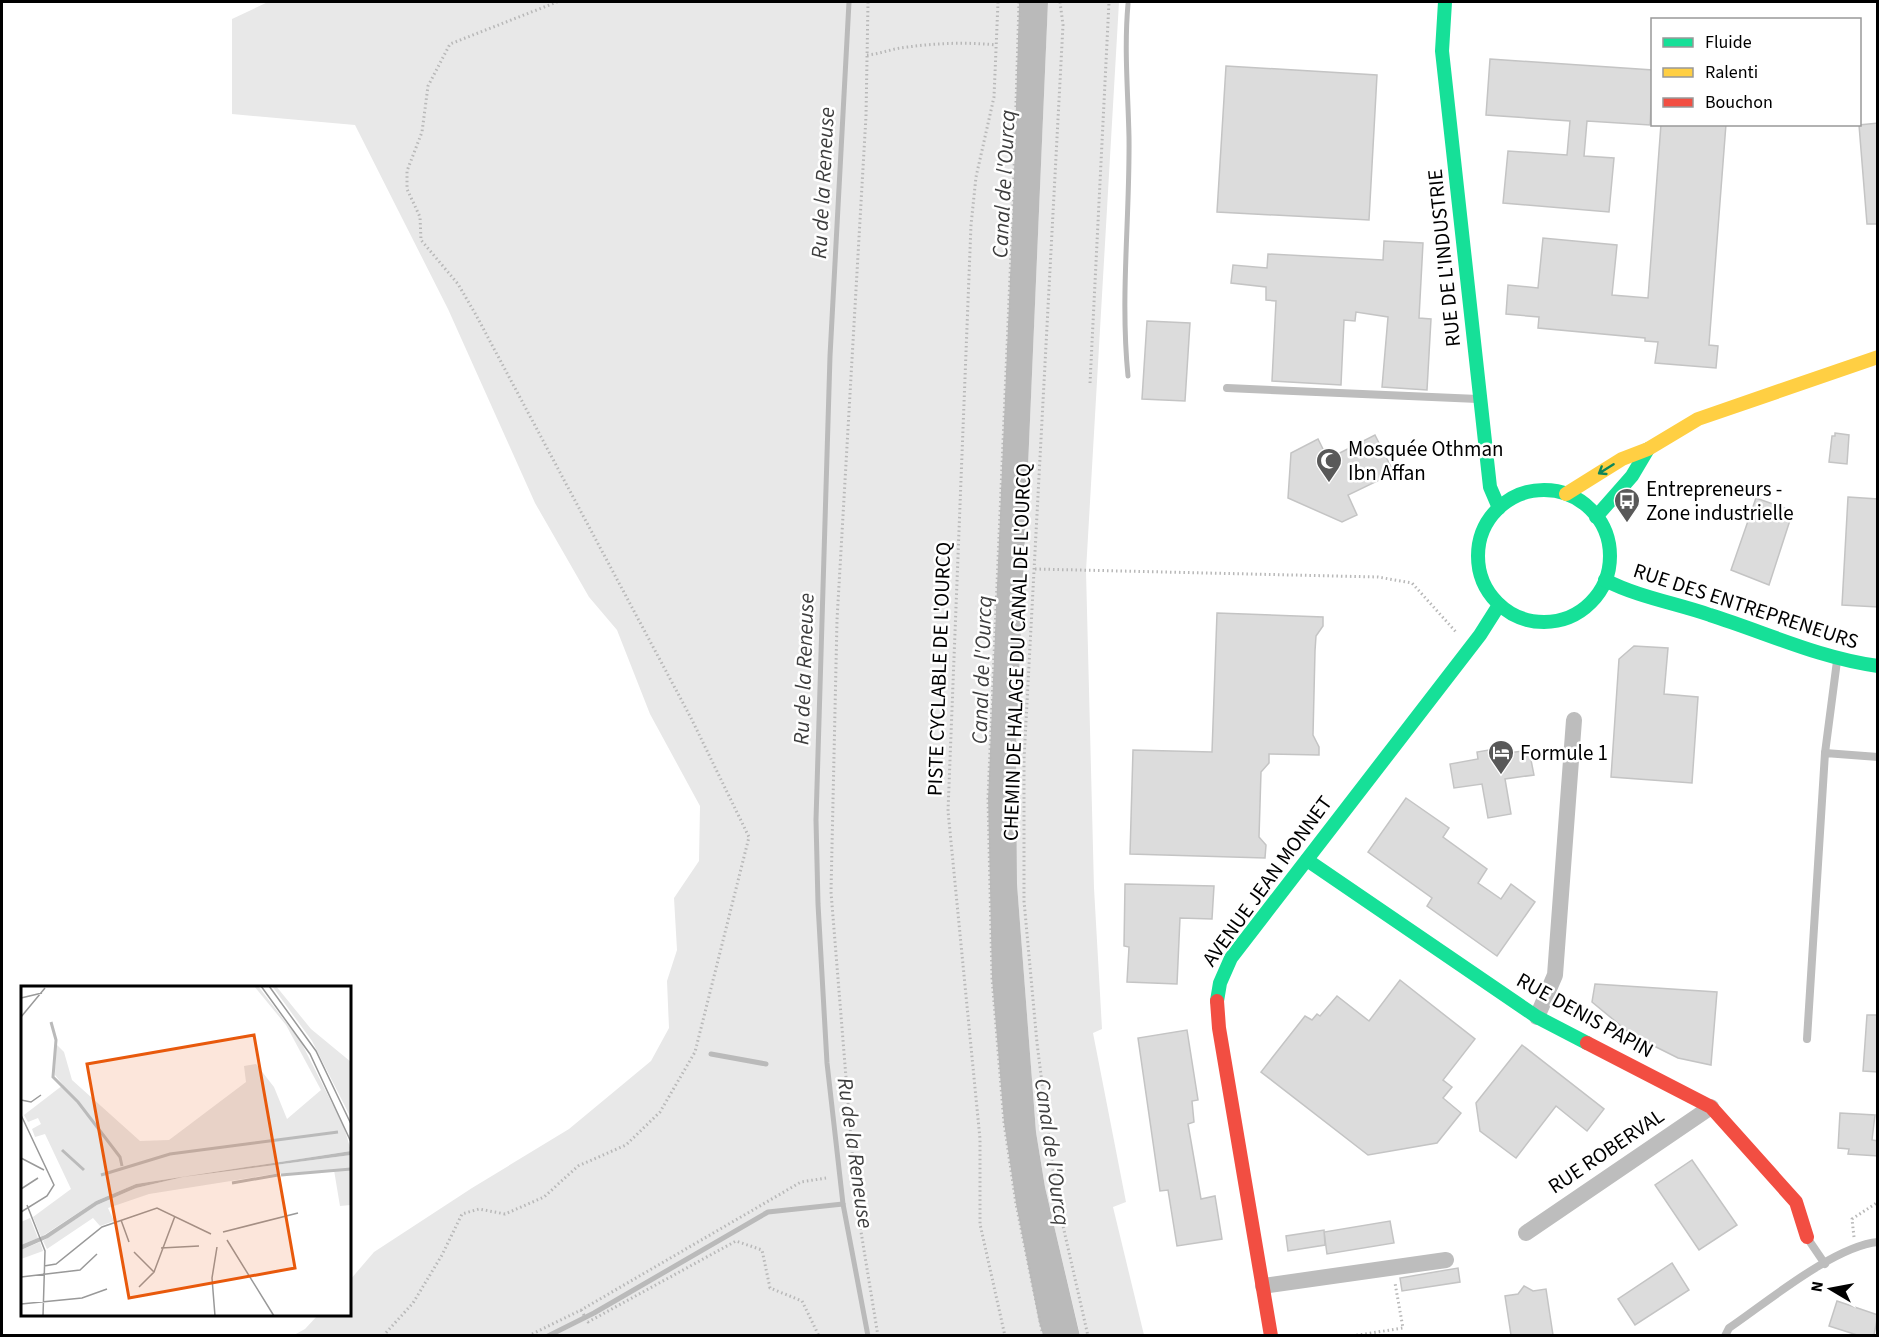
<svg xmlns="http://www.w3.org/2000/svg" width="1879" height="1337" font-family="'Source Sans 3',sans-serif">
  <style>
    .green { fill: #e8e8e8 }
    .water { fill: #bababa }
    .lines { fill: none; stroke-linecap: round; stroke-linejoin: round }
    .stream { stroke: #bababa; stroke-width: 5 }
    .building { fill: #dcdcdc; stroke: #c4c4c4; stroke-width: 1.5 }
    .path { stroke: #b8b8b8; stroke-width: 3; stroke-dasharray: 1.5 3; stroke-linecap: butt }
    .lane { stroke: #bdbdbd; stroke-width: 8 }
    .street { stroke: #bdbdbd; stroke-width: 16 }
    .fast { stroke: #16e098; stroke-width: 14 }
    .slow { stroke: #ffcf43; stroke-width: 14 }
    .jam { stroke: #f24e42; stroke-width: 14 }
    .oneway { stroke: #0d865b }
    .labels { text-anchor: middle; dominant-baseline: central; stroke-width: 5; stroke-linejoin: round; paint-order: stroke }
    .street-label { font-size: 21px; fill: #000; stroke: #fff }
    .poi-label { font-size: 21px; fill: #000; stroke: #fff; text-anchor: start }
    .water-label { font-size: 22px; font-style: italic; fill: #3e3e3e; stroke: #fff }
    .inset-river { fill: none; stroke: #bababa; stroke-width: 3 }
    .inset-road { fill: none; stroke: #999; stroke-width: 1.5 }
    .view { fill: #e8590c; fill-opacity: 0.15; stroke: #e8590c; stroke-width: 3 }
    .inset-edge { fill: none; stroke: #000; stroke-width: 3 }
  </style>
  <rect width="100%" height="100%" fill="#fff"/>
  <g class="green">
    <polygon points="268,2 1019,2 1013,205 988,798 1004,1123 1016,1204 1043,1335 294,1335 305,1329 318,1315 350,1314 350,1280 374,1252 472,1188 569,1129 651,1061 669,1028 667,981 677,950 674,898 699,861 700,806 650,714 617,630 589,597 535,503 448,309 355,125 232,114 232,19"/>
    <polygon points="1048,2 1119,2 1086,571 1094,888 1102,1029 1093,1033 1126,1202 1113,1207 1144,1335 1080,1335 1045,1187 1036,1132 1017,884 1016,746"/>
  </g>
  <polygon class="water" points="1019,2 1048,2 1016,746 1017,884 1036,1132 1045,1187 1080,1336 1043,1335 1039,1322 1016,1204 1004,1123 992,978 988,798 1013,205"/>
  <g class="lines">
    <g class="stream">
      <polyline points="849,2 830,356 816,820 818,904 827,1063 843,1204 868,1336"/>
      <path d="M1128,376C1120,296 1130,217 1129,137C1128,92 1124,49 1128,4"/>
      <polyline points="711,1054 766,1064"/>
      <polyline points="548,1336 594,1313 768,1212 843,1204"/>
    </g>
  </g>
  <g class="building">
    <polygon points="1490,59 1653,70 1650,125 1587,121 1584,156 1614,158 1609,212 1503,203 1508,151 1567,155 1570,121 1486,115"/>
    <polygon points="1226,66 1377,75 1369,220 1217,212"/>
    <polygon points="1878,123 1878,224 1867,224 1859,125"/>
    <polygon points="1661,124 1726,124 1709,345 1718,346 1716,368 1655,363 1658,342 1645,341 1645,338 1538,328 1539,317 1506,314 1508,285 1538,288 1543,238 1617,245 1612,295 1648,298"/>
    <polygon points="1384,241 1423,243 1419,318 1431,319 1427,390 1382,387 1388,317 1356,312 1355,321 1344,320 1341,385 1272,381 1276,301 1266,300 1266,287 1231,283 1233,265 1267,268 1268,254 1383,260"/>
    <polygon points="1147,321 1190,323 1185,401 1142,399"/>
    <polygon points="1835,433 1849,435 1847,464 1829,462 1832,436 1835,436"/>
    <polygon points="1375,435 1394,473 1348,495 1357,515 1342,522 1288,498 1291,453 1318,439 1328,459"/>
    <polygon points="1848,497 1878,499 1878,607 1842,605"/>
    <polygon points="1756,498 1793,511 1769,585 1731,570"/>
    <polygon points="1217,613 1323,617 1323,626 1316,636 1315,651 1313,735 1319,747 1319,755 1269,754 1269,763 1261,772 1259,837 1266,845 1265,858 1130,854 1133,750 1212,752"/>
    <polygon points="1634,646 1668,648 1664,694 1698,697 1692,783 1611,777 1619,659"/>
    <polygon points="1500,748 1501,754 1529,750 1534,775 1505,779 1511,814 1488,818 1482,784 1454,788 1450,764 1478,759 1477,752"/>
    <polygon points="1406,798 1449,828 1443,837 1487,869 1478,883 1501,899 1511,884 1535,902 1497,956 1427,906 1432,898 1368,852"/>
    <polygon points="1125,884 1214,886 1212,919 1180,918 1177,984 1127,982 1129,947 1124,946"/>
    <polygon points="1400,980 1475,1039 1443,1080 1452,1087 1443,1098 1461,1113 1437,1143 1368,1155 1261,1072 1305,1016 1312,1020 1317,1014 1320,1016 1337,996 1369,1021"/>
    <polygon points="1595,984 1717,992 1711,1065 1678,1058 1632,1035 1592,1002"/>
    <polygon points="1867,1015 1878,1015 1878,1072 1863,1071"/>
    <polygon points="1187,1030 1198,1100 1192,1101 1194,1122 1188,1124 1201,1199 1215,1196 1222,1239 1177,1246 1168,1190 1160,1191 1138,1038"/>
    <polygon points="1522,1045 1604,1109 1587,1131 1556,1106 1516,1158 1480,1131 1476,1103"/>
    <polygon points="1840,1113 1875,1115 1872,1140 1878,1141 1878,1156 1848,1154 1849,1149 1838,1148"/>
    <polygon points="1692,1160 1737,1225 1699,1250 1655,1185"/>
    <polygon points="1390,1221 1394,1243 1327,1254 1324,1232"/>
    <polygon points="1324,1230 1325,1245 1288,1251 1286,1236"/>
    <polygon points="1672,1263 1689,1290 1635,1325 1618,1299"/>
    <polygon points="1458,1268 1460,1282 1402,1291 1400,1278"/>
    <polygon points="1524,1286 1533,1291 1546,1289 1553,1335 1511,1335 1505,1296 1518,1294"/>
    <polygon points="1837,1301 1878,1315 1874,1335 1857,1335 1829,1326"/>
  </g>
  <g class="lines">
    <g class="path">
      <polyline points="868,2 866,116 837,620 831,892 856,1201 878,1336"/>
      <polyline points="998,2 994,97 976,177 971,225 948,811 980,1139 980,1224 1005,1336"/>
      <polyline points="1019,2 1013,205 988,798 992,978 1004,1123 1016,1204 1043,1336"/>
      <polyline points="1060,2 1063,25 1024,759 1024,901 1037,1043 1056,1195 1088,1336"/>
      <path d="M867,55C881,54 893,48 908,47C937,43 967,42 996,45"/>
      <polyline points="1090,383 1109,2"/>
      <polyline points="1035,569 1378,577 1412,583 1456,632"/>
      <polyline points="1854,1237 1852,1219 1878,1202"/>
      <polyline points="581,1310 588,1322 736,1241 762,1250 770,1288 802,1301 819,1336"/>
      <polyline points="383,1336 413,1303 442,1255 462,1214 479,1209 505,1214 544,1197 578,1166 626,1145 660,1112 695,1052 749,837 691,718 476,315 458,284 421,240 420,217 407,189 407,171 422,132 428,86 450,44 557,2"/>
      <polyline points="528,1336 581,1310 801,1182 826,1178"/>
      <polyline points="1352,1336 1403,1328 1395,1283"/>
    </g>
    <g class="lane">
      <polyline points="1227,388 1478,399"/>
      <polyline points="1825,753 1837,661"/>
      <polyline points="1807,1039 1825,753 1878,757"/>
      <polyline points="1808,1239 1825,1264"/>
      <path d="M1725,1336L1729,1328C1766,1303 1834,1246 1878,1242"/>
    </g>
    <g class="street">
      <polyline points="1537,1017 1555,975 1574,720"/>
      <polyline points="1526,1233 1711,1107"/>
      <polyline points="1263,1286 1446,1260"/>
    </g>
    <g class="fast">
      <polyline points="1445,2 1442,51 1490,487 1499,508"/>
      <circle cx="1544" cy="556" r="66"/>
      <polyline points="1596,517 1632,476 1648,449"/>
      <path d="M1605,580C1638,597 1675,603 1710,615C1767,633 1819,658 1878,666"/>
      <polyline points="1307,860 1537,1017 1587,1043"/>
      <polyline points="1217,1001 1220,983 1231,958 1480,635 1499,605"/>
    </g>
    <polyline class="slow" points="1566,494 1622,459 1648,449 1698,419 1878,357"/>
    <g class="jam">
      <polyline points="1217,1001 1219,1028 1271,1336"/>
      <polyline points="1587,1043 1711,1107 1796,1202 1807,1237"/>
    </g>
  </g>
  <defs><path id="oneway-shaft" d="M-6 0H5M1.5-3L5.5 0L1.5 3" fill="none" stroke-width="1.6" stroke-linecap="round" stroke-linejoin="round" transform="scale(1.5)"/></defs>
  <use class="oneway" href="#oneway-shaft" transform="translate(1606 469) rotate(148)"/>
  <defs>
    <symbol id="mosque-pin" viewBox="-11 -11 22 30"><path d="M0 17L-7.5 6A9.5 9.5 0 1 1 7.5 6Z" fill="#595959" stroke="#fff"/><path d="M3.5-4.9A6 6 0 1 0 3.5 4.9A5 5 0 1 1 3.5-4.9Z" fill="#fff"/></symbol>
    <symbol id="bus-pin" viewBox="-11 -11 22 30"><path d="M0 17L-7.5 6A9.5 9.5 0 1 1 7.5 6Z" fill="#595959" stroke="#fff"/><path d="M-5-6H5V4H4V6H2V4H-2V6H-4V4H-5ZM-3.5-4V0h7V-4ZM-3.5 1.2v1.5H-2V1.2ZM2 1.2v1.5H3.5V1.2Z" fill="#fff"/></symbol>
    <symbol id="hotel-pin" viewBox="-11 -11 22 30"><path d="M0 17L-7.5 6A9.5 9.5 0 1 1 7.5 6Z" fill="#595959" stroke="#fff"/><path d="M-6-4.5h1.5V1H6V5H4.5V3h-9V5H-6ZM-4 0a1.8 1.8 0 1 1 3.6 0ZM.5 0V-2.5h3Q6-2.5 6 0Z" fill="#fff"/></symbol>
  </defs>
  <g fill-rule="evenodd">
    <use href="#mosque-pin" x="1314" y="446" width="30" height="40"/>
    <use href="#bus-pin" x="1612" y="486" width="30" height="40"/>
    <use href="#hotel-pin" x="1486" y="738" width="30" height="40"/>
  </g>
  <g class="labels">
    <g class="street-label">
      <text transform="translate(1444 258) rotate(-96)">RUE DE L'INDUSTRIE</text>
      <text transform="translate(1746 606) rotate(18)">RUE DES ENTREPRENEURS</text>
      <text transform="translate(1017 652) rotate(-88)">CHEMIN DE HALAGE DU CANAL DE L'OURCQ</text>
      <text transform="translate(939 669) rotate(-88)">PISTE CYCLABLE DE L'OURCQ</text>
      <text transform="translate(1267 881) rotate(-54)">AVENUE JEAN MONNET</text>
      <text transform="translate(1585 1015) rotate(29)">RUE DENIS PAPIN</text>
      <text transform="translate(1606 1151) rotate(-34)">RUE ROBERVAL</text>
    </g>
    <g class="poi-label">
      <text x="1348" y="449">Mosquée Othman<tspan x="1348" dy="24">Ibn Affan</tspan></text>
      <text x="1646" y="489">Entrepreneurs -<tspan x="1646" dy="24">Zone industrielle</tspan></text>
      <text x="1520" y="753">Formule 1</text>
    </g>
    <g class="water-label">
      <text transform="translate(823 183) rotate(-87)">Ru de la Reneuse</text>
      <text transform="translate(1004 184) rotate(-87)">Canal de l'Ourcq</text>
      <text transform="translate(804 669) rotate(-88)">Ru de la Reneuse</text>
      <text transform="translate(982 670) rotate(-88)">Canal de l'Ourcq</text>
      <text transform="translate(1052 1152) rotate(82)">Canal de l'Ourcq</text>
      <text transform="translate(855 1153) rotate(82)">Ru de la Reneuse</text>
    </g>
  </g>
  <g transform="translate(21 986)">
    <rect width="330" height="330" fill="#fff"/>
    <path d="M233,0H237L280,56L323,141L330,165L115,198L75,215L20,251L12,231L50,203L24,148L14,151L11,143L20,138L17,132L7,136L3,129L42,99L34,89L35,58L43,66L51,94L119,155L148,154L168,139L225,96L223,80L235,78L253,101L266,133L300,104L265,39ZM251,0H255L290,43L330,76V132L291,55ZM330,169V219L319,220L313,184L253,188L128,208L87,222L93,235L79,240L72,232L26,263L22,255L76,219L115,202L162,191ZM9,232L17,252L0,259V236ZM19,256L22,265L0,273V264Z" fill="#e8e8e8"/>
    <path d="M330,165V169L162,191L115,202L76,219L27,252L0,264V259L24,249L75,215L115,198Z" fill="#bababa"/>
    <path class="inset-river" d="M30,36L35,54L32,91L57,116L99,171L101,180M41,164L63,184M80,189L149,168L317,146M260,189L330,183M211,197L257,189"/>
    <path class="inset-road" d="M240,0L289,68L330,156M248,0L295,65L330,138M0,12L21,7M0,31L24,2M0,114L10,116L20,109M0,129L33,199L26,210L0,226M0,172L23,184M0,203L17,192M6,219L24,265L22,330M100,234L108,256M202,246L277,227M206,254L253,330M140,262L178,260M113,266L133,286M23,280L35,278L81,241L136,222L190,248M0,291L59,284L76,268M118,301L133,286L154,230M0,318L61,312L86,303M194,330L191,292L196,261"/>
    <path class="view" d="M233,49L274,282L108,312L66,78Z"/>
    <rect width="330" height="330" class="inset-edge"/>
  </g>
  <rect width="1879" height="1337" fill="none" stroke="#000000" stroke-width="6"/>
  <rect x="1651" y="18" width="210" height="108" fill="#ffffff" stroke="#999999" stroke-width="1.5"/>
  <rect x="1663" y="38" width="30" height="9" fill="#16e098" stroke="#999999" stroke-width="1.5"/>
  <text x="1705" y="48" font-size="18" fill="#000000">Fluide</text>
  <rect x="1663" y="68" width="30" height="9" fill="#ffcf43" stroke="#999999" stroke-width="1.5"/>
  <text x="1705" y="78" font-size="18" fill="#000000">Ralenti</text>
  <rect x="1663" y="98" width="30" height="9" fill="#f24e42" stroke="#999999" stroke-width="1.5"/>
  <text x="1705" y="108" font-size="18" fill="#000000">Bouchon</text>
  <g transform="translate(1831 1289) rotate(280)" stroke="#ffffff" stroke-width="4.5" paint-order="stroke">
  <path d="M0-4.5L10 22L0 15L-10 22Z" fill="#000000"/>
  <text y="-9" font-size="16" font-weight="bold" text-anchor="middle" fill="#000000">N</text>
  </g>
</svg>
